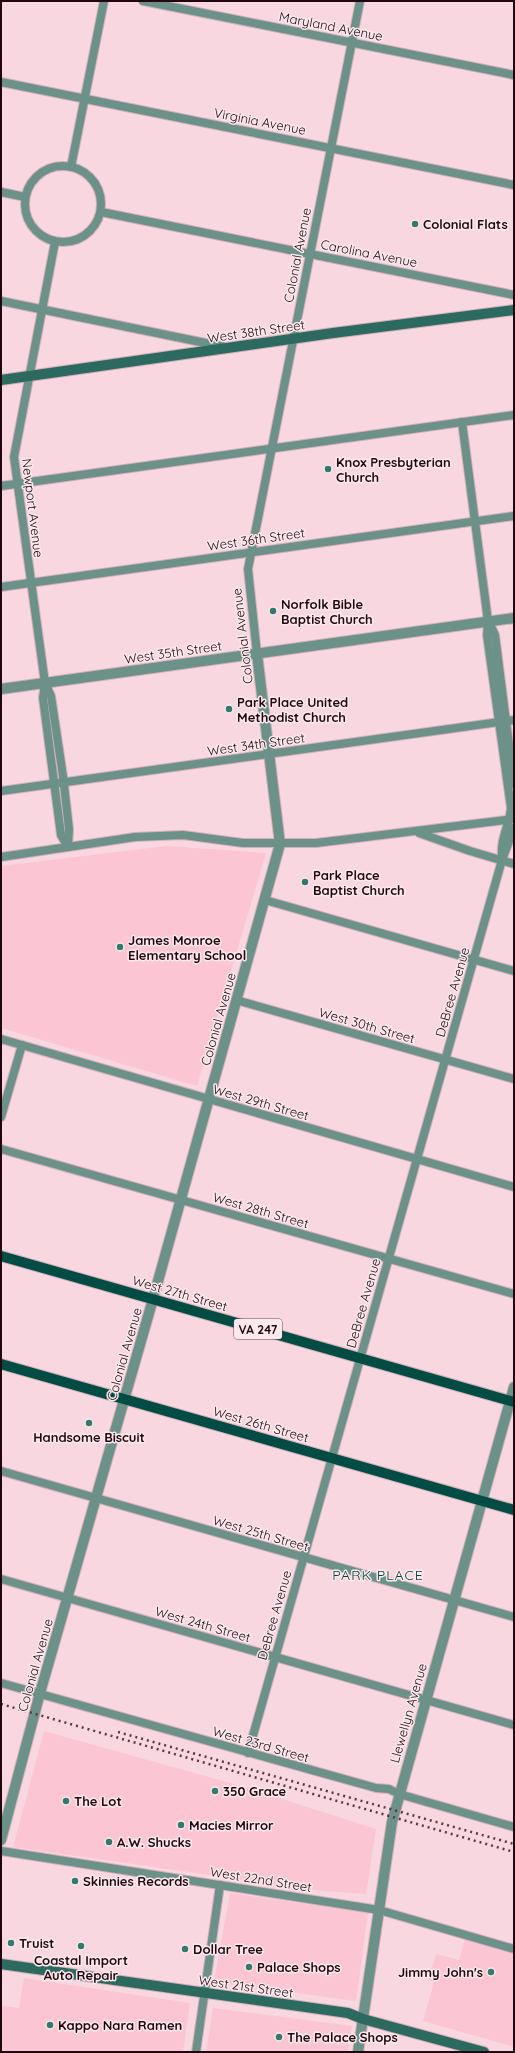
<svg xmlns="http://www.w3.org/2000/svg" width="515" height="2053" font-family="Quicksand,sans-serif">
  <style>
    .built { fill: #fcc5d3 }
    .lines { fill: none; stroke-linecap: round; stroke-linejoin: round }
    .minor-casing { stroke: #d2b1bb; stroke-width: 10 }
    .tertiary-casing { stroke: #d2b1bb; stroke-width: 12 }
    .secondary-casing { stroke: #d2b1bb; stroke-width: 12 }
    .primary-casing { stroke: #d2b1bb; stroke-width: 12 }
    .minor { stroke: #6b9189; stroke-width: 8 }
    .tertiary { stroke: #6b9189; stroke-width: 10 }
    .secondary { stroke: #2c6a60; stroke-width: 10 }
    .primary { stroke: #024c43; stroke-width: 10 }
    .rail { stroke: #553842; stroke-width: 2.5; stroke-dasharray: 2 4; stroke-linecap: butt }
    .poi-dot { fill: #34796e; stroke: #fbe9ed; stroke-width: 1.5 }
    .labels { text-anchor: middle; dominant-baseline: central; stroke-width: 3; stroke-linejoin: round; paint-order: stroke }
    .shield { fill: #fbe9ed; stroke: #624a52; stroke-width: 1 }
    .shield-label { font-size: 12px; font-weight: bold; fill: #210610 }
    .street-label { font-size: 13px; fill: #210610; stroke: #fbe9ed }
    .poi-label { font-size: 13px; font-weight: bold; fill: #210610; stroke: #fbe9ed; text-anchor: start }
    .neighbourhood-label { font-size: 14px; letter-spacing: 1px; fill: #024239; stroke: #fbe9ed }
  </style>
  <rect width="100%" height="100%" fill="#f9d7e0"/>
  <g class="built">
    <polygon points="166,846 266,853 197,1086 1,1028 1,866"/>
    <polygon points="44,1731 248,1788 376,1829 366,1894 323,1891 13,1847"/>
    <polygon points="230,1893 368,1913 356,2001 214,1982"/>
    <polygon points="465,1939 514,1954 514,2047 423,2021 434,1982 428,1980 436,1954 459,1960"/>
    <polygon points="24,1978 190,2003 183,2052 1,2052 1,2006 19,2008"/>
    <polygon points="213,2008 352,2026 348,2052 206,2052"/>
  </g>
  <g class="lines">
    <defs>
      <g id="minor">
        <polyline points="143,1 514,75"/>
        <polyline points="1,82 514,185"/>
        <circle cx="63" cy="204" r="38"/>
        <polyline points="71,167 104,1"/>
        <polyline points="1,192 25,197"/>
        <polyline points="101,212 514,295"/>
        <polyline points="55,242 14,457 45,683 43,698 61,835 68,847"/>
        <polyline points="1,301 225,347"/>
        <path d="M462,422L488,621L487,635L511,808C510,824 500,839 502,855"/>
        <polyline points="1,486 514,415"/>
        <polyline points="1,587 514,516"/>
        <polyline points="489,622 495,635 514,784"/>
        <polyline points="257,654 248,569 360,1"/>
        <polyline points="45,683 51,696 63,776 69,829 68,847"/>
        <polyline points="1,791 514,720"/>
        <polyline points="419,833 470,851 514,864"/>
        <polyline points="1,857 135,837 183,835 243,843 316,843 514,819"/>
        <polyline points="265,900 514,971"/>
        <polyline points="236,1000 514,1079"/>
        <polyline points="1,1039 514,1187"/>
        <polyline points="1,1117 22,1045"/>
        <polyline points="1,1149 514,1294"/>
        <polyline points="1,1471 514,1617"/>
        <polyline points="1,1579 514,1725"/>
        <polyline points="1,1683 376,1788 389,1789 399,1794 514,1827"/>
        <polyline points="248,1753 502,860 514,828"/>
        <polyline points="1,1851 379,1910 514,1949"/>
        <polyline points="196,2052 220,1885"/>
      </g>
      <g id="tertiary">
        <polyline points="1,689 514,618"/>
        <polyline points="1,1840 40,1693 153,1299 280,844 257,654"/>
        <polyline points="358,2052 392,1822 514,1387"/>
      </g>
      <g id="secondary">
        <polyline points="1,380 333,333 514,310"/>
        <polyline points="1,1964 348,2013 363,2019 484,2052"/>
      </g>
      <g id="primary">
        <polyline points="1,1256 514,1402"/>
        <polyline points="1,1364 514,1510"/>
      </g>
    </defs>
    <use href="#minor" class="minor-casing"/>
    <use href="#tertiary" class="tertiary-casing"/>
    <use href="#secondary" class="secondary-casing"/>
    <use href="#primary" class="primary-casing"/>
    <use href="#minor" class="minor"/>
    <use href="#tertiary" class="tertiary"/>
    <use href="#secondary" class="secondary"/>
    <use href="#primary" class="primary"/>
    <g class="rail">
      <polyline points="1,1704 514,1852"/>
      <polyline points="118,1732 514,1844"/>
    </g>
  </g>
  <g class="poi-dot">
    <circle cx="415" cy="224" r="4"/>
    <circle cx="328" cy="469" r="4"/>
    <circle cx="273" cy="611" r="4"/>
    <circle cx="229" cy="709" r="4"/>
    <circle cx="305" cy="882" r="4"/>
    <circle cx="120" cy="947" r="4"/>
    <circle cx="89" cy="1423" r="4"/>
    <circle cx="215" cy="1791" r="4"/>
    <circle cx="66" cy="1801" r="4"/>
    <circle cx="181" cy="1825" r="4"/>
    <circle cx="109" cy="1842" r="4"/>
    <circle cx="75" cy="1881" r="4"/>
    <circle cx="11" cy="1943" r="4"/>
    <circle cx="81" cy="1946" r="4"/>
    <circle cx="185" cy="1949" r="4"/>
    <circle cx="249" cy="1967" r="4"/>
    <circle cx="491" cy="1972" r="4"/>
    <circle cx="50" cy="2025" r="4"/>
    <circle cx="279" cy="2037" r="4"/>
  </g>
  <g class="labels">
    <rect class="shield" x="234" y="1319" width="48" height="20" rx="3"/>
    <g class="shield-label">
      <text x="258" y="1329">VA 247</text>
    </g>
    <g class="street-label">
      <text transform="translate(331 26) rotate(11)">Maryland Avenue</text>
      <text transform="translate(260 121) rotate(11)">Virginia Avenue</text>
      <text transform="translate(369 253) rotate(11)">Carolina Avenue</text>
      <text transform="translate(297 255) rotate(-79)">Colonial Avenue</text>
      <text transform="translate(256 331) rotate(-8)">West 38th Street</text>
      <text transform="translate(33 508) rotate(83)">Newport Avenue</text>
      <text transform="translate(256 539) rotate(-8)">West 36th Street</text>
      <text transform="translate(242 636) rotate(-97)">Colonial Avenue</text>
      <text transform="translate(173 652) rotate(-8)">West 35th Street</text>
      <text transform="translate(256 744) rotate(-8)">West 34th Street</text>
      <text transform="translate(452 992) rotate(-74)">DeBree Avenue</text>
      <text transform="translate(218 1019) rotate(-74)">Colonial Avenue</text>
      <text transform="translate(367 1025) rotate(16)">West 30th Street</text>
      <text transform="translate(261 1102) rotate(16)">West 29th Street</text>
      <text transform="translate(261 1210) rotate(16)">West 28th Street</text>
      <text transform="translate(180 1293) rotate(16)">West 27th Street</text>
      <text transform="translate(363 1303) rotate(-74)">DeBree Avenue</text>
      <text transform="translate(124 1354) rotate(-74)">Colonial Avenue</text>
      <text transform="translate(261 1424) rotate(16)">West 26th Street</text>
      <text transform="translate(261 1533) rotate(16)">West 25th Street</text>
      <text transform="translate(274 1615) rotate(-74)">DeBree Avenue</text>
      <text transform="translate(203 1624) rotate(16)">West 24th Street</text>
      <text transform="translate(35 1665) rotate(-74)">Colonial Avenue</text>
      <text transform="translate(408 1713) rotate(-74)">Llewellyn Avenue</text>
      <text transform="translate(261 1744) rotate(16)">West 23rd Street</text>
      <text transform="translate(261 1879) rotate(9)">West 22nd Street</text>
      <text transform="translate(246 1986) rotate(8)">West 21st Street</text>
    </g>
    <g class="poi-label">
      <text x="423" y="224">Colonial Flats</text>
      <text x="336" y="462">Knox Presbyterian<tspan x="336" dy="15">Church</tspan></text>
      <text x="281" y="604">Norfolk Bible<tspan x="281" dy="15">Baptist Church</tspan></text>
      <text x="237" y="702">Park Place United<tspan x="237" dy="15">Methodist Church</tspan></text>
      <text x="313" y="875">Park Place<tspan x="313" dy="15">Baptist Church</tspan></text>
      <text x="128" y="940">James Monroe<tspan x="128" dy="15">Elementary School</tspan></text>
      <text x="89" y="1437" text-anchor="middle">Handsome Biscuit</text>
      <text x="223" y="1791">350 Grace</text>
      <text x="74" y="1801">The Lot</text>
      <text x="189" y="1825">Macies Mirror</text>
      <text x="117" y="1842">A.W. Shucks</text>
      <text x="83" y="1881">Skinnies Records</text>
      <text x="19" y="1943">Truist</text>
      <text x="193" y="1949">Dollar Tree</text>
      <text x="81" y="1960" text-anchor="middle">Coastal Import<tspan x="81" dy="15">Auto Repair</tspan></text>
      <text x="257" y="1967">Palace Shops</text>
      <text x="483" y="1972" text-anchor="end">Jimmy John's</text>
      <text x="58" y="2025">Kappo Nara Ramen</text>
      <text x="287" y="2037">The Palace Shops</text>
    </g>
    <g class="neighbourhood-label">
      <text x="378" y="1575">PARK PLACE</text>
    </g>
  </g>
  <rect width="515" height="2053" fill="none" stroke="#210610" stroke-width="4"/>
</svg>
